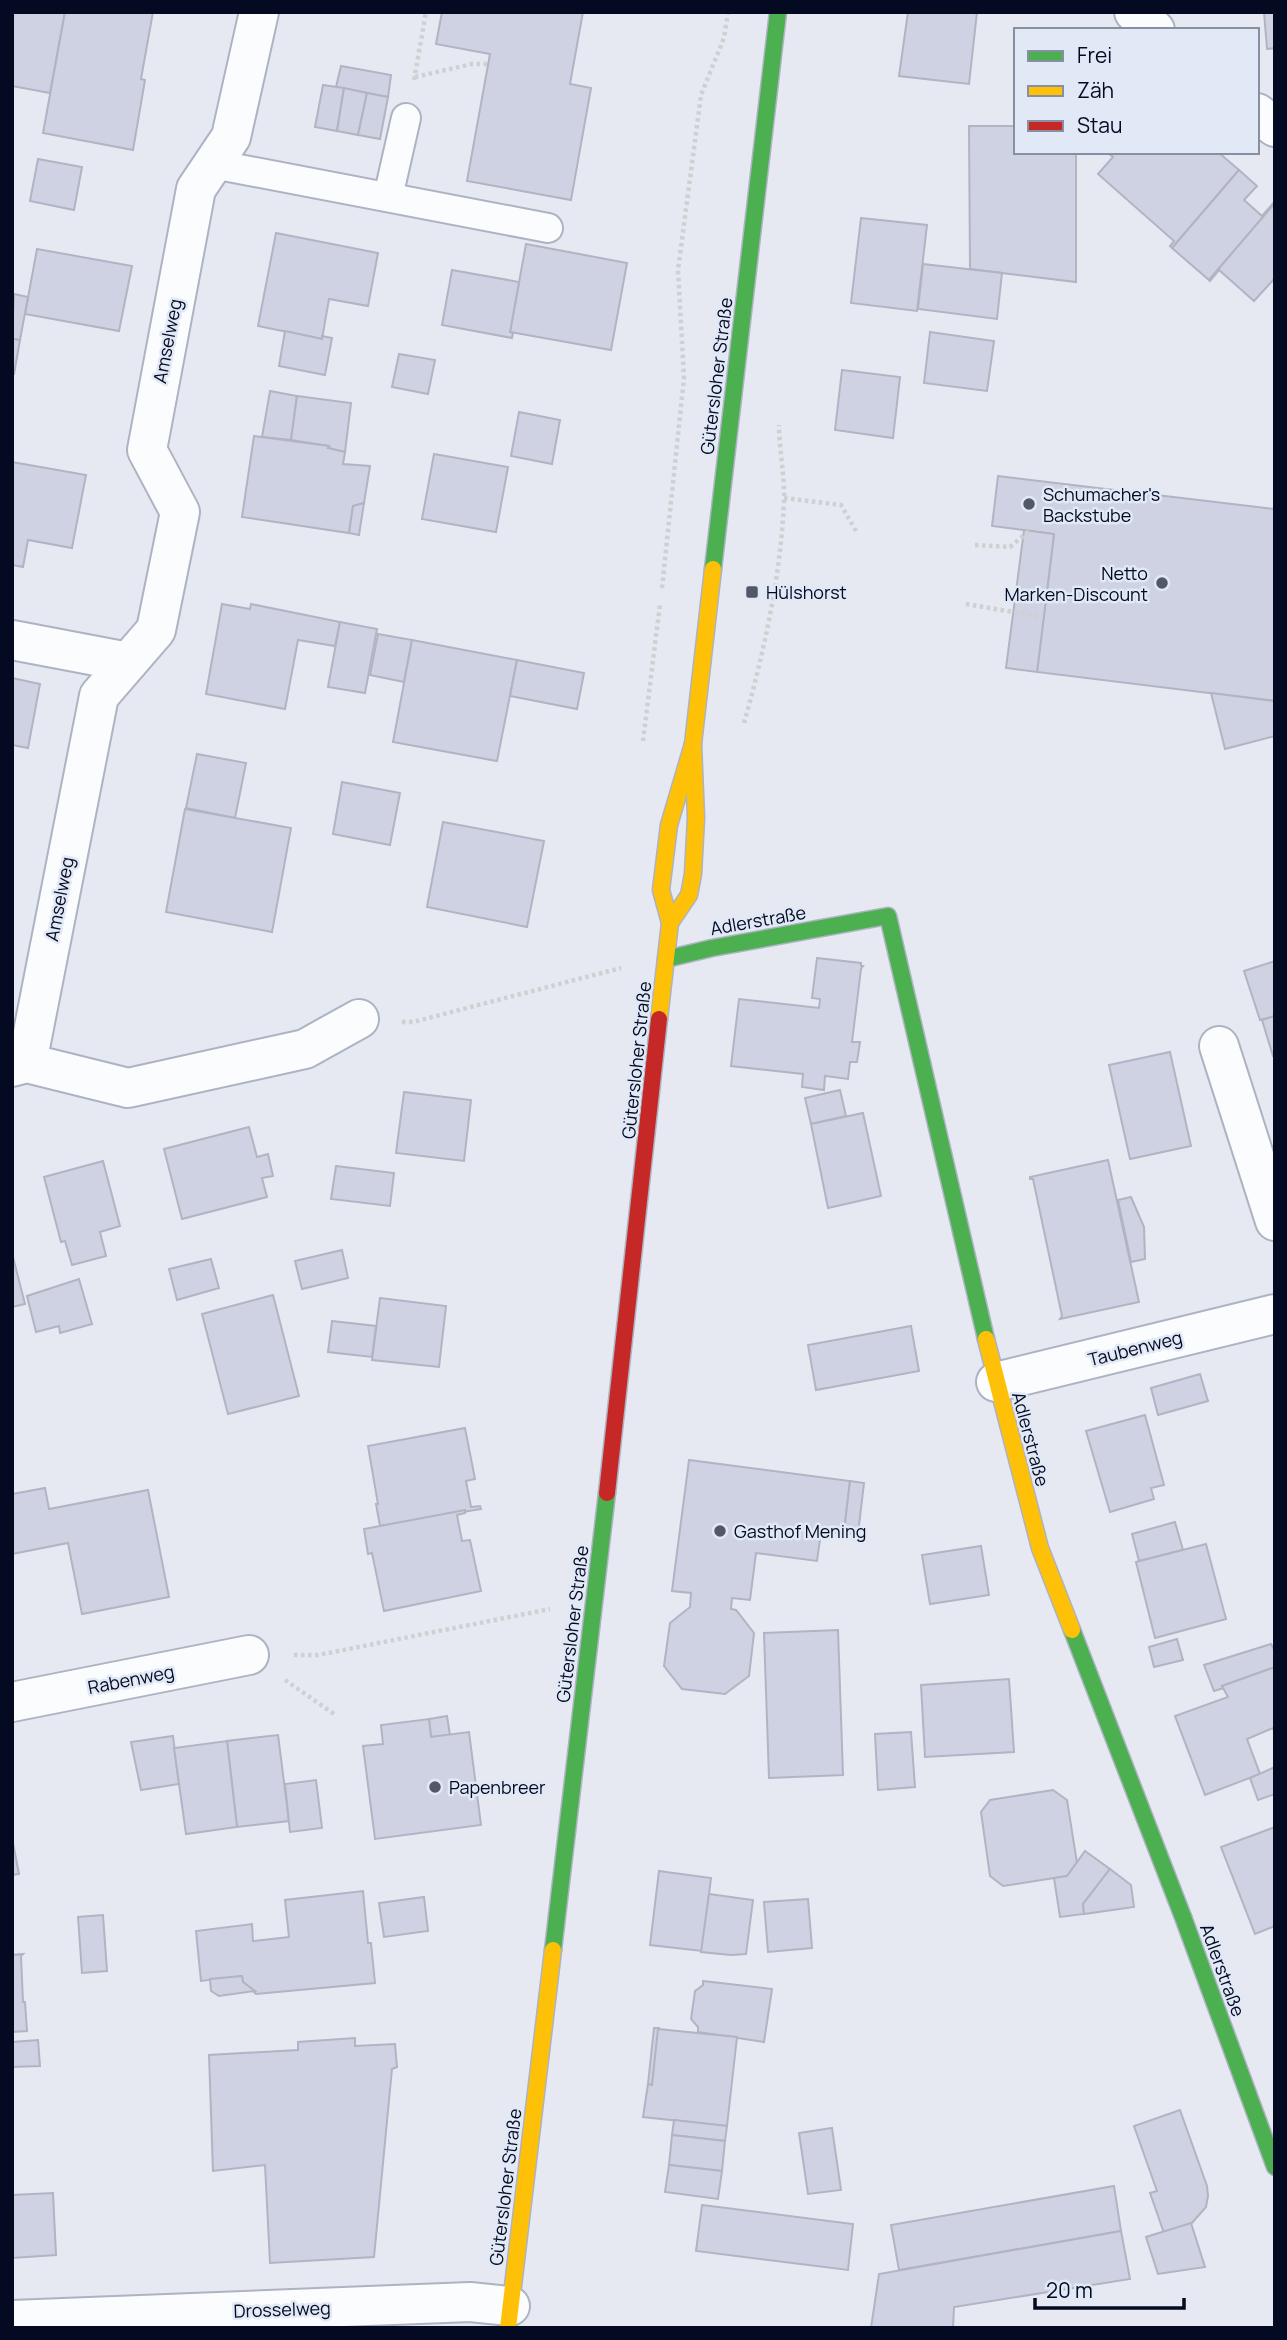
<svg xmlns="http://www.w3.org/2000/svg" width="1287" height="2340" font-family="Manrope,sans-serif">
  <style>
    .building { fill: #cfd2e2; stroke: #b2b3c3; stroke-width: 2 }
    .lines { fill: none; stroke-linecap: round; stroke-linejoin: round }
    .lane-casing { stroke: #adb3c2; stroke-width: 32 }
    .street-casing { stroke: #adb3c2; stroke-width: 42 }
    .fast-casing { stroke: #adb3c2; stroke-width: 19 }
    .slow-casing { stroke: #adb3c2; stroke-width: 19 }
    .jam-casing { stroke: #adb3c2; stroke-width: 19 }
    .path { stroke: #ced0d2; stroke-width: 4.5; stroke-dasharray: 3.5 3.5; stroke-linecap: butt }
    .lane { stroke: #fbfcfd; stroke-width: 28 }
    .street { stroke: #fbfcfd; stroke-width: 38 }
    .fast { stroke: #4caf50; stroke-width: 16 }
    .slow { stroke: #ffc107; stroke-width: 16 }
    .jam { stroke: #c62828; stroke-width: 16 }
    .poi-dot { fill: #52586a; stroke: #e1e8f6; stroke-width: 2.5 }
    .labels { text-anchor: middle; dominant-baseline: central; stroke-width: 5; stroke-linejoin: round; paint-order: stroke }
    .street-label { font-size: 18px; fill: #030a21; stroke: #e1e8f6 }
    .poi-label { font-size: 18px; fill: #030a21; stroke: #e1e8f6; text-anchor: start }
  </style>
  <rect width="100%" height="100%" fill="#e6e9f1"/>
  <g class="building">
    <polygon points="12,12 65,12 50,93 12,86"/>
    <polygon points="65,12 153,12 141,79 145,80 133,150 43,133"/>
    <polygon points="442,12 583,12 570,84 591,88 571,200 467,181 490,54 436,44"/>
    <polygon points="908,12 977,12 969,84 899,76"/>
    <polygon points="1264,12 1275,12 1275,48 1267,49"/>
    <polygon points="341,66 391,75 388,97 336,87"/>
    <polygon points="323,85 344,88 337,131 315,127"/>
    <polygon points="344,88 367,93 358,135 337,131"/>
    <polygon points="367,93 388,97 380,139 358,135"/>
    <polygon points="969,126 1016,126 1016,152 1076,152 1076,282 970,269"/>
    <polygon points="1110,152 1218,152 1239,170 1172,248 1170,246 1174,241 1098,174 1113,157 1109,154"/>
    <polygon points="38,159 82,167 74,210 30,201"/>
    <polygon points="1239,170 1257,186 1244,200 1262,216 1275,201 1275,203 1209,280 1172,248"/>
    <polygon points="1275,203 1275,278 1254,301 1219,270 1210,281 1209,280"/>
    <polygon points="861,218 927,225 917,311 851,303"/>
    <polygon points="276,233 378,253 368,306 329,299 322,339 258,326"/>
    <polygon points="526,244 627,263 611,350 510,332"/>
    <polygon points="37,249 132,266 119,331 25,314"/>
    <polygon points="923,264 1002,273 997,319 918,309"/>
    <polygon points="452,270 519,282 510,332 513,333 512,338 442,325"/>
    <polygon points="14,294 28,297 20,340 12,339"/>
    <polygon points="285,331 322,339 322,336 332,338 325,375 279,366"/>
    <polygon points="930,332 994,341 987,391 924,383"/>
    <polygon points="12,339 20,340 14,374 12,374"/>
    <polygon points="399,354 435,360 428,394 392,387"/>
    <polygon points="842,370 900,377 893,438 835,430"/>
    <polygon points="270,391 297,396 291,440 262,437"/>
    <polygon points="297,396 351,403 345,452 328,448 329,446 291,440"/>
    <polygon points="519,412 560,420 552,464 511,456"/>
    <polygon points="254,436 329,446 328,448 345,452 343,464 370,466 364,503 353,506 349,533 242,517"/>
    <polygon points="434,454 508,467 496,532 422,519"/>
    <polygon points="12,462 86,475 72,548 28,540 23,567 12,565"/>
    <polygon points="998,476 1275,509 1275,701 1037,672 1054,534 992,526"/>
    <polygon points="364,503 359,535 349,533 353,506"/>
    <polygon points="1024,530 1054,534 1037,672 1006,668"/>
    <polygon points="222,604 250,609 251,604 340,622 335,646 298,640 285,709 206,694"/>
    <polygon points="340,622 377,629 365,693 328,687"/>
    <polygon points="378,634 412,640 404,682 370,675"/>
    <polygon points="412,640 517,660 497,761 393,742"/>
    <polygon points="517,660 584,673 577,709 510,696"/>
    <polygon points="12,678 40,684 28,748 12,745"/>
    <polygon points="1211,693 1275,701 1275,736 1225,749"/>
    <polygon points="197,754 246,763 235,818 186,808"/>
    <polygon points="342,782 400,793 390,845 333,834"/>
    <polygon points="185,809 291,828 272,932 166,912"/>
    <polygon points="443,822 544,841 527,927 427,907"/>
    <polygon points="817,958 861,963 861,966 863,966 861,969 852,1042 860,1042 857,1062 850,1062 848,1079 825,1076 824,1090 802,1087 803,1074 731,1066 739,999 819,1008 820,999 812,998"/>
    <polygon points="1275,961 1275,1016 1260,1020 1244,971"/>
    <polygon points="1275,1016 1275,1056 1273,1056 1262,1020"/>
    <polygon points="1170,1052 1191,1146 1130,1159 1109,1065"/>
    <polygon points="840,1090 846,1116 811,1124 805,1098"/>
    <polygon points="404,1092 471,1100 464,1161 396,1153"/>
    <polygon points="863,1113 881,1196 828,1208 811,1124"/>
    <polygon points="249,1127 257,1157 268,1154 273,1176 262,1178 267,1197 182,1219 164,1149"/>
    <polygon points="1108,1160 1139,1302 1060,1319 1062,1316 1033,1179 1030,1179 1030,1177"/>
    <polygon points="103,1161 120,1226 100,1232 106,1256 72,1265 65,1241 61,1242 44,1177"/>
    <polygon points="336,1166 394,1173 390,1206 331,1199"/>
    <polygon points="1131,1197 1144,1227 1145,1259 1131,1262 1118,1200"/>
    <polygon points="342,1250 348,1278 302,1289 295,1261"/>
    <polygon points="13,1257 25,1304 12,1307 12,1257"/>
    <polygon points="211,1259 219,1288 177,1300 169,1269"/>
    <polygon points="79,1279 92,1324 60,1333 59,1326 36,1332 27,1296"/>
    <polygon points="273,1295 299,1396 228,1414 202,1314"/>
    <polygon points="380,1298 446,1306 439,1367 372,1360"/>
    <polygon points="332,1321 376,1326 372,1357 328,1352"/>
    <polygon points="911,1326 919,1371 816,1390 808,1345"/>
    <polygon points="1200,1374 1208,1401 1158,1415 1151,1388"/>
    <polygon points="1145,1415 1164,1485 1151,1488 1154,1499 1110,1512 1086,1431"/>
    <polygon points="465,1428 475,1479 466,1481 471,1507 480,1506 481,1509 380,1526 376,1504 378,1504 368,1446"/>
    <polygon points="689,1460 850,1481 844,1532 858,1534 821,1532 817,1561 756,1553 750,1600 732,1598 731,1609 736,1610 754,1633 749,1676 725,1694 682,1689 664,1666 670,1623 690,1607 691,1593 672,1591"/>
    <polygon points="850,1481 864,1483 858,1534 844,1532"/>
    <polygon points="45,1488 49,1509 148,1490 169,1597 82,1614 68,1543 12,1554 12,1494"/>
    <polygon points="465,1510 465,1513 457,1515 462,1541 470,1540 481,1591 384,1611 372,1553 368,1554 364,1529"/>
    <polygon points="1175,1522 1183,1550 1139,1561 1132,1534"/>
    <polygon points="1206,1544 1226,1619 1155,1638 1136,1562"/>
    <polygon points="981,1546 989,1595 930,1604 922,1555"/>
    <polygon points="838,1630 843,1775 769,1778 764,1633"/>
    <polygon points="1177,1639 1183,1660 1154,1667 1149,1647"/>
    <polygon points="1271,1644 1275,1651 1275,1667 1222,1686 1224,1688 1214,1691 1204,1665"/>
    <polygon points="1275,1667 1275,1734 1273,1728 1247,1739 1260,1774 1205,1795 1175,1716 1228,1697 1222,1686"/>
    <polygon points="1009,1679 1014,1752 925,1757 921,1685"/>
    <polygon points="447,1716 450,1735 431,1737 429,1719"/>
    <polygon points="429,1719 431,1737 469,1732 481,1825 375,1839 363,1746 383,1744 381,1725"/>
    <polygon points="911,1732 915,1787 878,1790 875,1734"/>
    <polygon points="278,1735 289,1821 237,1827 227,1741"/>
    <polygon points="173,1736 179,1784 141,1790 131,1742"/>
    <polygon points="227,1741 237,1827 186,1834 174,1748"/>
    <polygon points="1275,1767 1275,1794 1258,1800 1250,1778"/>
    <polygon points="316,1780 322,1828 290,1832 285,1784"/>
    <polygon points="1053,1790 1067,1800 1077,1863 1067,1876 1003,1886 990,1876 981,1812 990,1800"/>
    <polygon points="1275,1827 1275,1926 1255,1934 1221,1847"/>
    <polygon points="12,1838 19,1874 12,1875"/>
    <polygon points="1085,1851 1110,1869 1083,1904 1084,1914 1060,1917 1054,1878 1067,1876"/>
    <polygon points="1110,1869 1131,1885 1134,1907 1084,1914 1083,1904"/>
    <polygon points="659,1871 711,1878 702,1951 650,1945"/>
    <polygon points="363,1891 368,1943 371,1943 375,1983 256,1994 243,1982 242,1976 201,1981 196,1931 252,1924 253,1941 289,1937 285,1900"/>
    <polygon points="709,1894 753,1900 746,1954 731,1955 701,1952"/>
    <polygon points="424,1897 428,1931 384,1937 379,1903"/>
    <polygon points="808,1899 812,1948 768,1952 764,1902"/>
    <polygon points="103,1915 107,1971 82,1973 78,1917"/>
    <polygon points="23,1954 21,1956 23,2002 25,2002 27,2031 12,2032 12,1955"/>
    <polygon points="242,1976 243,1982 255,1991 219,1996 211,1991 210,1979"/>
    <polygon points="703,1981 772,1989 764,2042 698,2032 698,2027 691,2019 695,1991 703,1985"/>
    <polygon points="654,2028 659,2028 652,2085 648,2084"/>
    <polygon points="658,2029 737,2037 727,2126 643,2117 648,2084 652,2085"/>
    <polygon points="355,2038 355,2046 395,2044 397,2067 392,2069 374,2257 270,2263 265,2165 213,2171 209,2055 298,2050 298,2042"/>
    <polygon points="38,2040 40,2066 12,2067 12,2042"/>
    <polygon points="1180,2110 1207,2186 1208,2196 1206,2207 1192,2223 1164,2233 1150,2193 1157,2191 1134,2126"/>
    <polygon points="674,2120 727,2126 725,2141 672,2135"/>
    <polygon points="832,2128 841,2190 808,2194 799,2133"/>
    <polygon points="672,2135 725,2141 722,2171 669,2165"/>
    <polygon points="669,2165 722,2171 718,2199 665,2192"/>
    <polygon points="1114,2186 1121,2231 899,2270 891,2225"/>
    <polygon points="53,2193 56,2255 12,2258 12,2195"/>
    <polygon points="702,2205 853,2224 848,2270 696,2251"/>
    <polygon points="1191,2223 1205,2267 1158,2274 1146,2237"/>
    <polygon points="1121,2231 1130,2279 954,2307 953,2328 871,2328 879,2274"/>
  </g>
  <g class="lines">
    <defs>
      <g id="lane">
        <polyline points="213,164 548,228"/>
        <polyline points="388,197 406,118"/>
      </g>
      <g id="street">
        <polyline points="1134,12 1155,30"/>
        <polyline points="1257,113 1275,127"/>
        <polyline points="12,640 128,662"/>
        <polyline points="1219,1046 1275,1221"/>
        <polyline points="27,1063 99,696 156,630 180,512 147,450 196,189 231,137 259,12"/>
        <polyline points="12,1067 27,1063 128,1088 305,1049 359,1019"/>
        <polyline points="996,1382 1275,1314"/>
        <polyline points="12,1702 249,1655"/>
        <polyline points="12,2320 470,2302 510,2306"/>
      </g>
      <g id="fast">
        <polyline points="713,569 778,12"/>
        <polyline points="666,959 712,948 888,916 986,1339"/>
        <polyline points="1072,1630 1183,1917 1275,2167"/>
        <polyline points="553,1950 607,1493"/>
      </g>
      <g id="slow">
        <polyline points="670,923 689,895 693,874 696,818 693,744 713,569"/>
        <polyline points="659,1019 670,923 661,890 669,825 693,744"/>
        <polyline points="986,1339 1040,1548 1072,1630"/>
        <polyline points="508,2328 553,1950"/>
      </g>
      <polyline id="jam" points="607,1493 659,1019"/>
    </defs>
    <use href="#lane" class="lane-casing"/>
    <use href="#street" class="street-casing"/>
    <use href="#fast" class="fast-casing"/>
    <use href="#slow" class="slow-casing"/>
    <use href="#jam" class="jam-casing"/>
    <g class="path">
      <polyline points="415,77 472,64 487,64"/>
      <polyline points="414,80 426,12"/>
      <polyline points="784,498 841,505 856,531"/>
      <polyline points="975,545 1010,547 1029,531"/>
      <polyline points="662,588 684,378 678,270 701,95 724,38 728,12"/>
      <polyline points="966,604 1043,617"/>
      <path d="M744,723C764,652 781,575 784,500C785,476 779,450 779,425"/>
      <polyline points="643,741 660,604"/>
      <polyline points="402,1022 413,1022 621,968"/>
      <polyline points="294,1655 318,1655 550,1609"/>
      <polyline points="285,1680 334,1714"/>
    </g>
    <use href="#lane" class="lane"/>
    <use href="#street" class="street"/>
    <use href="#fast" class="fast"/>
    <use href="#slow" class="slow"/>
    <use href="#jam" class="jam"/>
  </g>
  <g class="poi-dot">
    <circle cx="1029" cy="504" r="7"/>
    <circle cx="1162" cy="583" r="7"/>
    <rect x="745" y="585" width="14" height="14" rx="3.5"/>
    <circle cx="720" cy="1531" r="7"/>
    <circle cx="435" cy="1787" r="7"/>
  </g>
  <g class="labels">
    <g class="street-label">
      <text transform="translate(167 341) rotate(-79)">Amselweg</text>
      <text transform="translate(716 376) rotate(-83)">Gütersloher Straße</text>
      <text transform="translate(59 899) rotate(-79)">Amselweg</text>
      <text transform="translate(758 920) rotate(-10)">Adlerstraße</text>
      <text transform="translate(636 1060) rotate(-84)">Gütersloher Straße</text>
      <text transform="translate(1135 1348) rotate(-14)">Taubenweg</text>
      <text transform="translate(1031 1439) rotate(75)">Adlerstraße</text>
      <text transform="translate(572 1624) rotate(-83)">Gütersloher Straße</text>
      <text transform="translate(131 1679) rotate(-11)">Rabenweg</text>
      <text transform="translate(1223 1970) rotate(70)">Adlerstraße</text>
      <text transform="translate(505 2187) rotate(-83)">Gütersloher Straße</text>
      <text transform="translate(282 2309) rotate(-2)">Drosselweg</text>
    </g>
    <g class="poi-label">
      <text x="1043" y="494">Schumacher's<tspan x="1043" dy="21">Backstube</tspan></text>
      <text x="1148" y="573" text-anchor="end">Netto<tspan x="1148" dy="21">Marken-Discount</tspan></text>
      <text x="766" y="592">Hülshorst</text>
      <text x="734" y="1531">Gasthof Mening</text>
      <text x="449" y="1787">Papenbreer</text>
    </g>
  </g>
  <rect width="1287" height="2340" fill="none" stroke="#030a21" stroke-width="28"/>
  <rect x="1014" y="28" width="245" height="126" fill="#e1e8f6" stroke="#888fa1" stroke-width="2"/>
  <rect x="1028" y="51" width="35" height="10" fill="#4caf50" stroke="#888fa1" stroke-width="2"/>
  <text x="1077" y="63" font-size="21" fill="#030a21">Frei</text>
  <rect x="1028" y="86" width="35" height="10" fill="#ffc107" stroke="#888fa1" stroke-width="2"/>
  <text x="1077" y="98" font-size="21" fill="#030a21">Zäh</text>
  <rect x="1028" y="121" width="35" height="10" fill="#c62828" stroke="#888fa1" stroke-width="2"/>
  <text x="1077" y="133" font-size="21" fill="#030a21">Stau</text>
  <path d="M1035 2298v10h149v-10" fill="none" stroke="#030a21" stroke-width="3.5"/>
  <text x="1046" y="2298" font-size="21" fill="#030a21" stroke="#e1e8f6" stroke-width="5" paint-order="stroke">20 m</text>
</svg>
